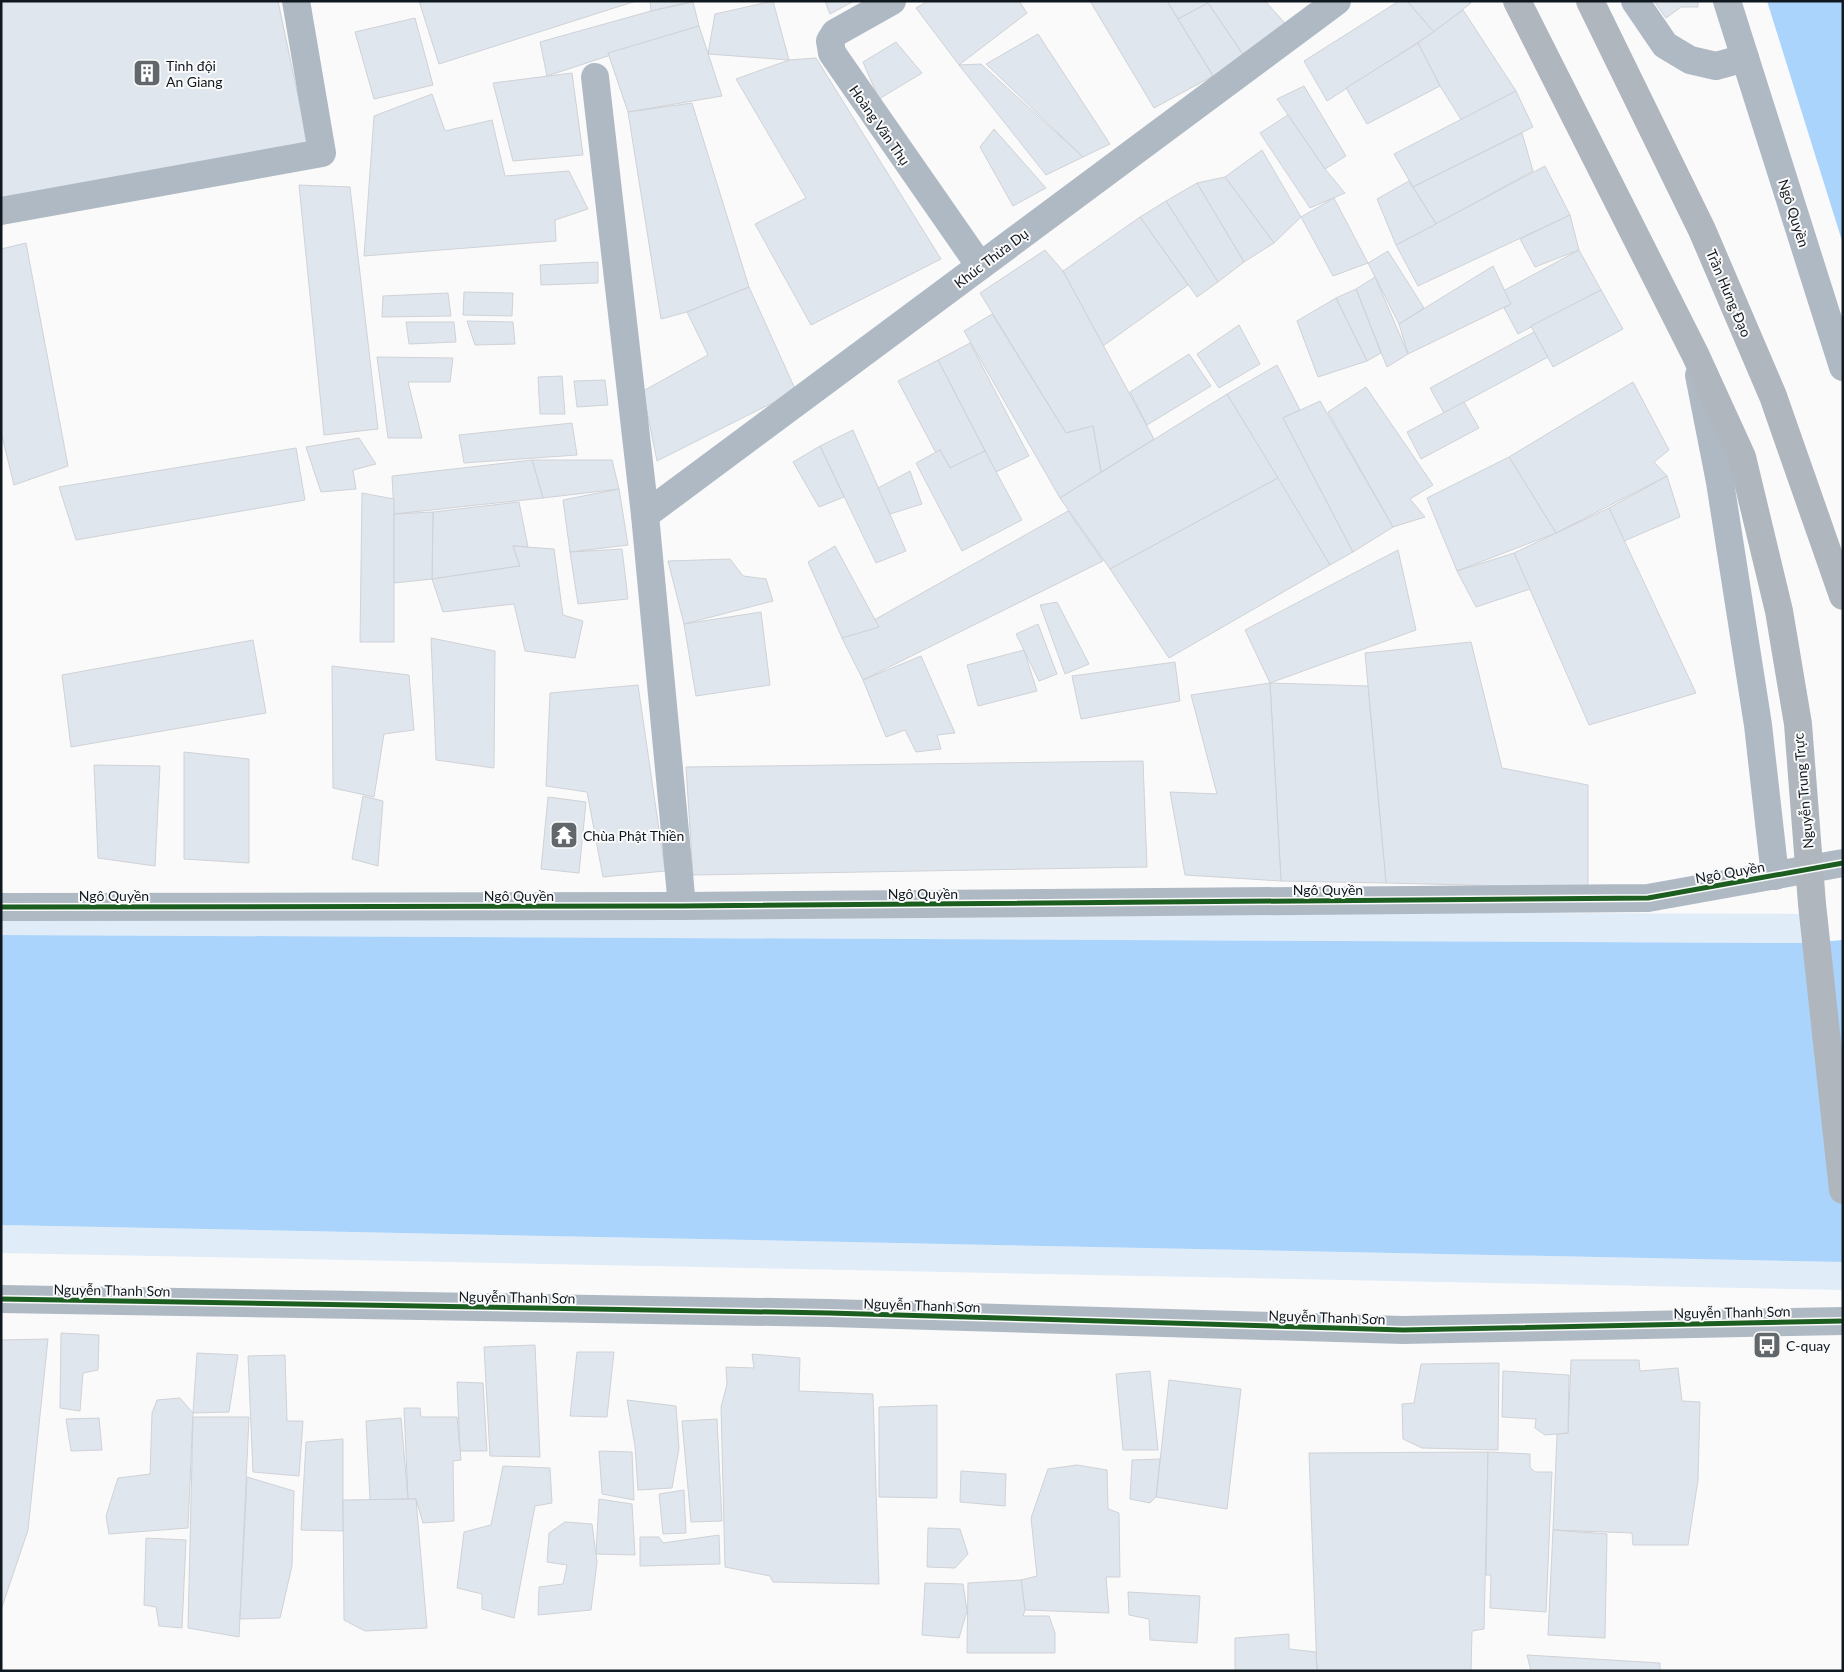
<svg xmlns="http://www.w3.org/2000/svg" width="1844" height="1672" font-family="Lato,sans-serif">
  <style>
    .green { fill: #e0ecf8 }
    .water { fill: #aad4fc }
    .building { fill: #e0e6ed; stroke: #cfd2d7 }
    .lines { fill: none; stroke-linecap: round; stroke-linejoin: round }
    .minor { stroke: #afb9c4; stroke-width: 28 }
    .highway { stroke: #afb6bd; stroke-width: 28 }
    .cycleway-casing { stroke: #fafafa; stroke-width: 8 }
    .cycleway { stroke: #1b5e20; stroke-width: 5 }
    .labels { text-anchor: middle; dominant-baseline: central; stroke-width: 4; stroke-linejoin: round; paint-order: stroke }
    .poi-label { font-size: 14px; fill: #10181f; stroke: #fafafa; text-anchor: start }
    .street-label { font-size: 14px; fill: #10181f; stroke: #fafafa }
  </style>
  <rect width="100%" height="100%" fill="#fafafa"/>
  <g class="green">
    <polygon points="1,908 1818,914 1805,943 1,935"/>
    <polygon points="1,1225 1843,1262 1843,1290 1,1253"/>
  </g>
  <g class="water">
    <polygon points="1767,1 1843,1 1843,244"/>
    <polygon points="1,935 1805,943 1843,940 1843,1262 1,1225"/>
  </g>
  <g class="building">
    <polygon points="1,1 278,1 308,144 1,198"/>
    <polygon points="419,1 636,1 439,64"/>
    <polygon points="650,1 694,1 651,11"/>
    <polygon points="773,1 789,60 708,54 715,14"/>
    <polygon points="825,1 854,1 830,14"/>
    <polygon points="928,1 1019,1 1027,13 959,65 916,8"/>
    <polygon points="1090,1 1167,1 1213,76 1154,108"/>
    <polygon points="1167,1 1265,1 1293,32 1248,62 1208,3 1178,19"/>
    <polygon points="1399,1 1407,1 1434,32 1327,101 1304,61"/>
    <polygon points="1407,1 1470,1 1471,3 1434,32"/>
    <polygon points="1654,1 1698,1 1698,7 1681,7 1666,18"/>
    <polygon points="693,2 699,26 547,76 540,42 651,11"/>
    <polygon points="1208,3 1248,62 1217,82 1178,19"/>
    <polygon points="1463,10 1516,91 1462,121 1440,86 1418,43"/>
    <polygon points="415,18 433,85 374,99 355,32"/>
    <polygon points="699,26 722,96 628,112 608,53"/>
    <polygon points="1038,34 1110,144 1083,157 986,64"/>
    <polygon points="896,42 922,73 879,99 863,62"/>
    <polygon points="1418,43 1440,86 1367,124 1346,88"/>
    <polygon points="816,58 941,259 811,325 755,224 806,198 736,79 789,60"/>
    <polygon points="981,64 1083,157 1046,175 959,65"/>
    <polygon points="572,73 583,155 513,161 493,83"/>
    <polygon points="1304,86 1346,156 1325,169 1277,99"/>
    <polygon points="1516,91 1533,127 1413,187 1394,154"/>
    <polygon points="432,94 445,131 492,120 505,176 569,171 588,209 555,220 556,241 364,256 374,116"/>
    <polygon points="692,103 749,287 687,312 661,319 628,112"/>
    <polygon points="1288,115 1325,169 1345,193 1310,208 1260,133"/>
    <polygon points="994,129 1046,188 1013,206 980,147"/>
    <polygon points="1522,133 1533,171 1436,224 1413,187"/>
    <polygon points="1262,150 1301,217 1274,243 1225,177"/>
    <polygon points="1545,166 1570,215 1418,286 1396,245"/>
    <polygon points="1225,177 1274,243 1244,262 1197,183"/>
    <polygon points="1409,181 1436,224 1396,245 1377,199"/>
    <polygon points="1197,183 1244,262 1218,282 1166,201"/>
    <polygon points="299,185 350,187 378,429 324,435"/>
    <polygon points="1334,198 1368,263 1333,276 1301,217"/>
    <polygon points="1166,201 1218,282 1197,297 1140,217"/>
    <polygon points="1570,215 1579,250 1535,267 1520,239"/>
    <polygon points="1140,217 1188,285 1103,346 1063,271"/>
    <polygon points="26,243 68,466 14,485 1,432 1,249"/>
    <polygon points="1045,250 1063,271 1154,439 1101,472 1093,426 1066,433 980,293"/>
    <polygon points="1579,250 1601,290 1518,334 1504,308 1511,304 1503,291"/>
    <polygon points="1388,251 1424,308 1399,324 1368,263"/>
    <polygon points="598,262 598,283 541,285 540,265"/>
    <polygon points="1493,266 1511,304 1408,354 1399,324"/>
    <polygon points="1375,277 1408,354 1387,367 1356,289"/>
    <polygon points="749,287 796,391 657,461 643,391 708,355 687,312"/>
    <polygon points="1356,289 1381,353 1367,361 1336,298"/>
    <polygon points="1601,290 1623,329 1553,367 1531,326"/>
    <polygon points="464,292 513,293 512,316 463,315"/>
    <polygon points="448,293 451,316 382,317 383,296"/>
    <polygon points="1336,298 1367,361 1318,377 1297,321"/>
    <polygon points="992,314 1066,433 1093,426 1101,472 1060,498 964,331"/>
    <polygon points="467,321 513,322 515,344 475,345"/>
    <polygon points="406,322 454,322 456,342 409,344"/>
    <polygon points="1239,325 1260,364 1219,388 1197,354"/>
    <polygon points="1534,332 1548,357 1444,413 1430,388"/>
    <polygon points="970,343 1029,456 996,472 938,360"/>
    <polygon points="1189,354 1211,386 1147,425 1130,392"/>
    <polygon points="377,357 453,358 450,382 408,382 422,438 388,438"/>
    <polygon points="938,360 985,451 950,468 940,450 936,453 898,381"/>
    <polygon points="1277,365 1300,410 1283,418 1353,552 1330,565 1227,394"/>
    <polygon points="562,376 565,414 540,414 538,377"/>
    <polygon points="605,380 608,405 577,407 574,381"/>
    <polygon points="1633,382 1669,450 1654,462 1667,476 1556,533 1509,457"/>
    <polygon points="1366,387 1433,485 1410,499 1425,517 1393,527 1328,412"/>
    <polygon points="1227,394 1278,478 1110,569 1060,498"/>
    <polygon points="1320,401 1393,527 1353,552 1283,418"/>
    <polygon points="1464,402 1479,428 1421,459 1407,432"/>
    <polygon points="572,423 577,455 464,463 459,435"/>
    <polygon points="853,430 906,551 876,563 820,446"/>
    <polygon points="359,438 376,464 353,470 356,489 321,492 306,447"/>
    <polygon points="820,446 844,497 819,507 793,462"/>
    <polygon points="296,448 305,500 76,540 59,487"/>
    <polygon points="940,450 950,468 985,451 1022,520 962,551 916,463"/>
    <polygon points="1509,457 1556,533 1457,571 1427,498"/>
    <polygon points="532,460 612,460 619,489 543,498"/>
    <polygon points="532,460 543,498 394,514 392,476"/>
    <polygon points="910,471 922,504 890,514 878,488"/>
    <polygon points="1667,476 1680,517 1624,541 1609,508"/>
    <polygon points="1278,478 1330,565 1169,658 1110,569"/>
    <polygon points="619,489 628,545 570,552 563,500"/>
    <polygon points="362,493 394,499 394,642 360,642"/>
    <polygon points="519,502 528,547 513,546 520,566 432,579 433,512"/>
    <polygon points="1609,508 1696,693 1589,725 1514,553"/>
    <polygon points="1068,511 1103,561 863,680 842,638"/>
    <polygon points="433,512 432,579 394,583 394,514"/>
    <polygon points="513,546 554,549 563,615 583,621 575,658 525,651 514,604 443,612 432,579 520,566"/>
    <polygon points="835,546 879,627 842,638 808,562"/>
    <polygon points="622,549 628,599 578,604 570,552"/>
    <polygon points="1398,550 1416,630 1270,683 1245,630"/>
    <polygon points="1514,553 1530,589 1476,607 1457,571"/>
    <polygon points="730,559 743,576 766,579 773,601 684,624 668,561"/>
    <polygon points="1057,602 1089,664 1065,674 1040,605"/>
    <polygon points="761,612 770,685 696,696 684,624"/>
    <polygon points="1038,624 1057,674 1039,681 1016,634"/>
    <polygon points="431,638 495,651 494,768 436,760"/>
    <polygon points="253,640 266,713 71,747 62,675"/>
    <polygon points="1471,642 1502,768 1588,785 1588,888 1386,883 1365,653"/>
    <polygon points="1024,650 1037,691 978,706 967,665"/>
    <polygon points="921,656 955,733 937,735 941,749 916,752 905,730 886,737 863,680"/>
    <polygon points="1175,662 1180,701 1081,719 1072,676"/>
    <polygon points="332,666 409,675 414,730 384,734 374,797 333,788"/>
    <polygon points="1270,683 1368,686 1386,883 1281,881"/>
    <polygon points="1270,683 1281,881 1185,875 1170,792 1217,794 1191,695"/>
    <polygon points="638,685 665,871 603,877 587,792 546,786 550,693"/>
    <polygon points="184,752 249,759 249,863 184,859"/>
    <polygon points="1143,761 1147,867 693,875 686,767"/>
    <polygon points="94,765 160,766 155,866 98,858"/>
    <polygon points="363,796 383,801 378,866 352,859"/>
    <polygon points="548,797 586,802 579,873 541,869"/>
    <polygon points="61,1333 99,1335 98,1370 83,1373 80,1411 60,1408"/>
    <polygon points="48,1339 28,1530 1,1610 1,1340"/>
    <polygon points="535,1345 540,1457 490,1456 484,1347"/>
    <polygon points="577,1352 614,1352 607,1417 570,1416"/>
    <polygon points="197,1353 238,1355 229,1412 193,1413"/>
    <polygon points="752,1354 800,1358 799,1391 873,1394 879,1584 773,1582 770,1576 725,1567 721,1407 727,1384 726,1367 754,1368"/>
    <polygon points="285,1355 287,1421 303,1421 299,1476 253,1472 248,1356"/>
    <polygon points="1571,1360 1639,1360 1640,1371 1678,1368 1682,1401 1700,1402 1698,1480 1688,1545 1633,1545 1632,1533 1553,1530 1557,1434 1568,1433"/>
    <polygon points="1499,1363 1498,1450 1422,1448 1403,1439 1402,1404 1414,1403 1421,1364"/>
    <polygon points="1150,1371 1158,1450 1123,1450 1116,1374"/>
    <polygon points="1503,1371 1569,1375 1568,1433 1545,1435 1535,1428 1536,1419 1502,1417"/>
    <polygon points="1169,1380 1241,1389 1227,1509 1156,1497"/>
    <polygon points="457,1382 483,1383 487,1451 460,1451"/>
    <polygon points="180,1398 193,1413 188,1528 109,1534 106,1516 118,1478 150,1474 152,1413 157,1400"/>
    <polygon points="627,1400 676,1406 679,1448 672,1488 638,1490 635,1446"/>
    <polygon points="937,1405 937,1498 879,1497 879,1407"/>
    <polygon points="404,1408 420,1408 421,1417 457,1417 461,1460 453,1461 454,1521 423,1523 416,1499 408,1499"/>
    <polygon points="193,1417 249,1417 239,1637 188,1628"/>
    <polygon points="99,1418 102,1450 71,1451 66,1419"/>
    <polygon points="401,1418 408,1499 370,1500 366,1421"/>
    <polygon points="717,1419 722,1521 691,1522 682,1421"/>
    <polygon points="343,1439 343,1531 301,1530 306,1442"/>
    <polygon points="599,1451 632,1452 634,1500 602,1494"/>
    <polygon points="1488,1452 1484,1629 1472,1631 1471,1671 1317,1671 1309,1453"/>
    <polygon points="1488,1452 1530,1454 1530,1467 1535,1472 1552,1472 1546,1612 1490,1608 1491,1575 1486,1575"/>
    <polygon points="1160,1459 1156,1497 1150,1503 1130,1499 1132,1460"/>
    <polygon points="1077,1465 1107,1470 1108,1509 1119,1513 1120,1577 1106,1577 1109,1613 1025,1610 1021,1580 1037,1576 1031,1518 1048,1469"/>
    <polygon points="503,1466 550,1468 552,1503 535,1506 514,1618 482,1609 482,1594 457,1588 464,1532 491,1525"/>
    <polygon points="961,1471 1006,1474 1005,1506 960,1502"/>
    <polygon points="247,1477 294,1491 292,1566 280,1618 240,1619"/>
    <polygon points="684,1490 686,1533 663,1534 659,1494"/>
    <polygon points="416,1499 427,1628 365,1631 344,1620 343,1500"/>
    <polygon points="599,1499 632,1504 635,1555 596,1554"/>
    <polygon points="565,1522 592,1524 597,1562 591,1610 538,1615 539,1587 563,1584 567,1565 547,1562 549,1533"/>
    <polygon points="928,1528 960,1529 968,1554 955,1568 927,1567"/>
    <polygon points="1553,1530 1607,1534 1605,1638 1548,1635"/>
    <polygon points="719,1535 720,1564 640,1566 640,1537 659,1537 663,1543"/>
    <polygon points="146,1538 186,1540 182,1628 159,1626 156,1607 144,1605"/>
    <polygon points="1021,1580 1025,1610 1023,1616 1049,1616 1055,1633 1055,1653 967,1653 968,1583"/>
    <polygon points="925,1583 963,1584 967,1611 959,1638 922,1635"/>
    <polygon points="1128,1592 1200,1596 1197,1643 1150,1640 1149,1619 1129,1615"/>
    <polygon points="1289,1634 1289,1649 1316,1652 1317,1671 1235,1671 1235,1638"/>
    <polygon points="1527,1655 1660,1663 1660,1671 1531,1671"/>
  </g>
  <g class="lines">
    <g class="minor">
      <polyline points="892,1 835,33 830,41 832,53 980,266"/>
      <polyline points="1635,1 1665,45 1690,60 1716,66 1745,58"/>
      <polyline points="1727,1 1843,367"/>
      <polyline points="595,77 645,515 682,906"/>
      <polyline points="1,211 322,153 296,1"/>
      <polyline points="1699,375 1720,482 1758,725 1775,876"/>
      <polyline points="645,515 1337,1"/>
      <polyline points="1,907 682,906 1648,898 1843,863"/>
      <polyline points="1,1299 829,1313 1403,1330 1843,1321"/>
    </g>
    <g class="highway">
      <polyline points="1517,1 1695,354 1742,457 1779,611 1798,724 1812,904 1843,1190"/>
      <polyline points="1590,1 1702,230 1773,396 1843,596"/>
    </g>
    <defs>
      <g id="cycleway">
        <polyline points="1,907 682,906 1648,898 1843,863"/>
        <polyline points="1,1299 829,1313 1403,1330 1843,1321"/>
      </g>
    </defs>
    <use href="#cycleway" class="cycleway-casing"/>
    <use href="#cycleway" class="cycleway"/>
  </g>
  <defs>
    <symbol id="building-square" viewBox="-11 -11 22 22"><rect x="-9" y="-9" width="18" height="18" rx="4" fill="#62676c" stroke="#fafafa"/><path d="M-4-6H4V6H1V3H-1V6H-4ZM-2.5-4.3h1.7v1.8h-1.7ZM.8-4.3h1.7v1.8H.8ZM-2.5-1h1.7V.8h-1.7ZM.8-1h1.7V.8H.8Z" fill="#fff"/></symbol>
    <symbol id="temple-square" viewBox="-11 -11 22 22"><rect x="-9" y="-9" width="18" height="18" rx="4" fill="#62676c" stroke="#fafafa"/><path d="M0-6L5-2H3V0L6.5 2.5H4V6H1.5V3h-3V6H-4V2.5H-6.5L-3 0V-2H-5Z" fill="#fff"/></symbol>
    <symbol id="bus-square" viewBox="-11 -11 22 22"><rect x="-9" y="-9" width="18" height="18" rx="4" fill="#62676c" stroke="#fafafa"/><path d="M-5-6H5V4H4V6H2V4H-2V6H-4V4H-5ZM-3.5-4V0h7V-4ZM-3.5 1.2v1.5H-2V1.2ZM2 1.2v1.5H3.5V1.2Z" fill="#fff"/></symbol>
  </defs>
  <g fill-rule="evenodd">
    <use href="#building-square" x="131" y="57" width="32" height="32"/>
    <use href="#temple-square" x="548" y="819" width="32" height="32"/>
    <use href="#bus-square" x="1751" y="1329" width="32" height="32"/>
  </g>
  <g class="labels">
    <g class="poi-label">
      <text x="166" y="65">Tỉnh đội<tspan x="166" dy="16">An Giang</tspan></text>
      <text x="583" y="835">Chùa Phật Thiền</text>
      <text x="1786" y="1345">C-quay</text>
    </g>
    <g class="street-label">
      <text transform="translate(880 125) rotate(55)">Hoàng Văn Thụ</text>
      <text transform="translate(1794 213) rotate(72)">Ngô Quyền</text>
      <text transform="translate(991 258) rotate(-37)">Khúc Thừa Dụ</text>
      <text transform="translate(1729 293) rotate(67)">Trần Hưng Đạo</text>
      <text transform="translate(1803 791) rotate(-95)">Nguyễn Trung Trực</text>
      <text transform="translate(1730 872) rotate(-10)">Ngô Quyền</text>
      <text x="1328" y="889">Ngô Quyền</text>
      <text x="923" y="893">Ngô Quyền</text>
      <text x="114" y="895">Ngô Quyền</text>
      <text x="519" y="895">Ngô Quyền</text>
      <text transform="translate(112 1290) rotate(1)">Nguyễn Thanh Sơn</text>
      <text transform="translate(517 1297) rotate(1)">Nguyễn Thanh Sơn</text>
      <text transform="translate(922 1305) rotate(2)">Nguyễn Thanh Sơn</text>
      <text transform="translate(1732 1312) rotate(-1)">Nguyễn Thanh Sơn</text>
      <text transform="translate(1327 1317) rotate(2)">Nguyễn Thanh Sơn</text>
    </g>
  </g>
  <rect width="1844" height="1672" fill="none" stroke="#10181f" stroke-width="5"/>
</svg>
